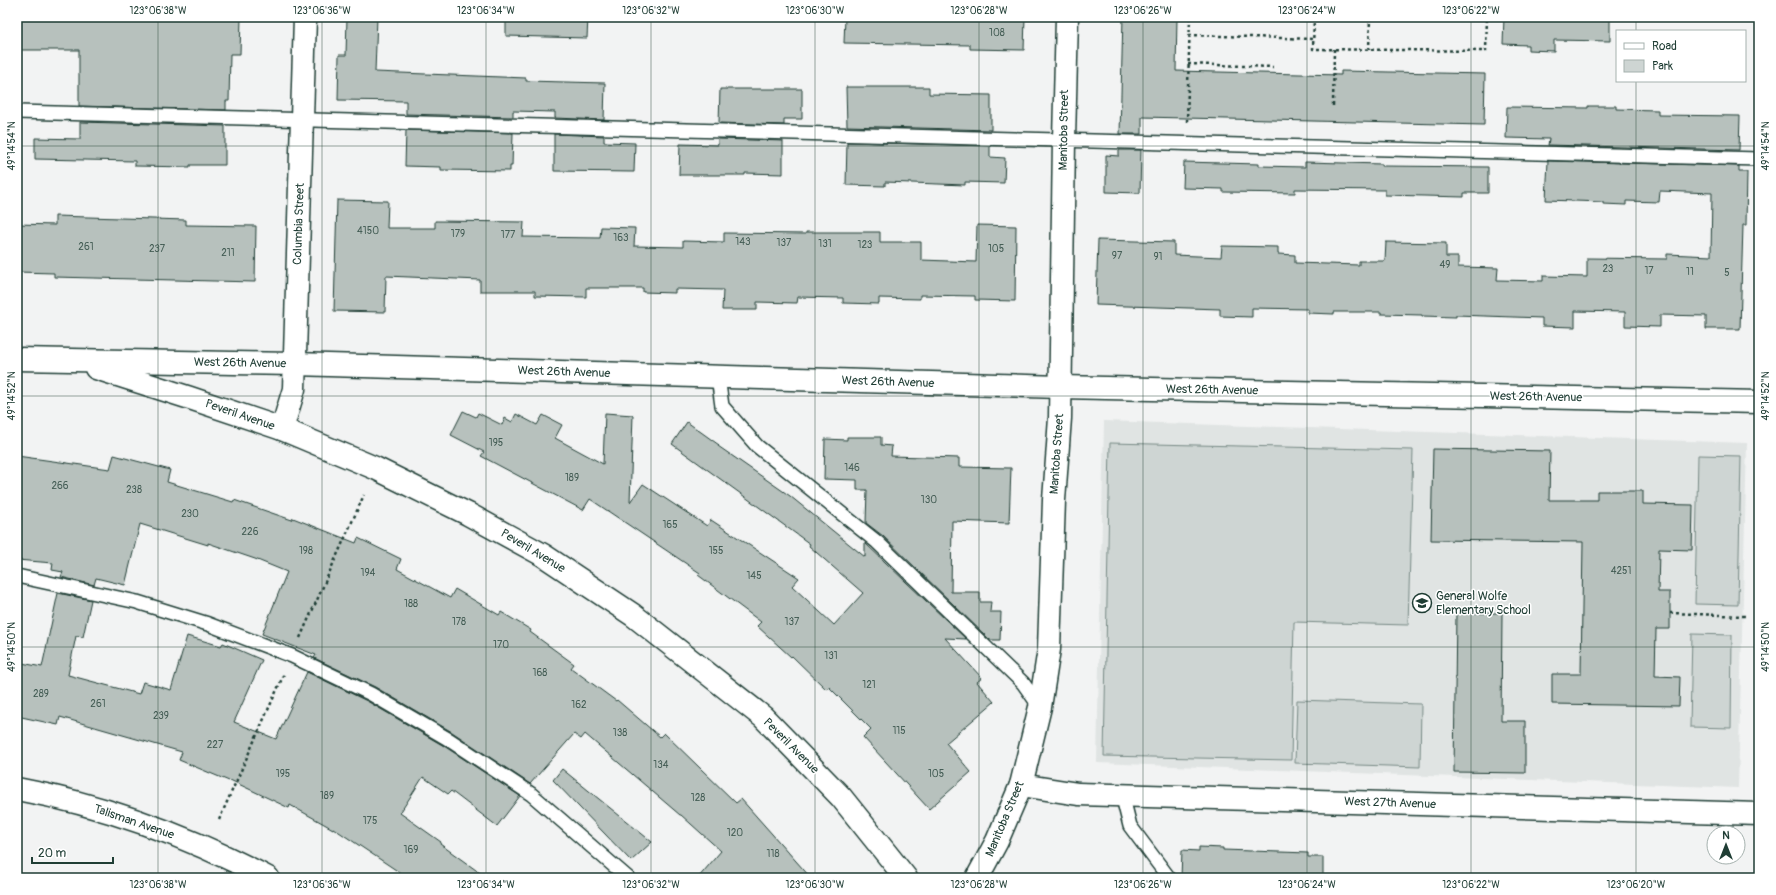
<svg xmlns="http://www.w3.org/2000/svg" width="1776" height="895" font-family="Pangolin,sans-serif">
  <style>
    .built { fill: #e0e4e3 }
    .green { fill: #ced5d3; stroke: #768984 }
    .building { fill: #b7c1bd; stroke: #1f3d34 }
    .lines { fill: none; stroke-linecap: round; stroke-linejoin: round }
    .lane-casing { stroke: #1f3d34; stroke-width: 16 }
    .street-casing { stroke: #1f3d34; stroke-width: 25 }
    .path { stroke: #1f3d34; stroke-width: 2.5; stroke-dasharray: 3 3; stroke-linecap: butt }
    .lane { stroke: #fff; stroke-width: 13 }
    .street { stroke: #fff; stroke-width: 22 }
    .ticks { fill: none; stroke: #1f3d34; stroke-width: 1; stroke-opacity: 0.45 }
    .labels { text-anchor: middle; dominant-baseline: central; stroke-width: 3; stroke-linejoin: round; paint-order: stroke }
    .number-label { font-size: 10px; fill: #455e56 }
    .street-label { font-size: 12px; fill: #1f3d34; stroke: #fff }
    .poi-label { font-size: 12px; fill: #1f3d34; stroke: #fff; text-anchor: start }
    .neatline { fill: none; stroke: #1f3d34; stroke-width: 1.5 }
    .ticks-label { font-size: 10px; text-anchor: middle; fill: #1f3d34 }
  </style>
  <rect width="100%" height="100%" fill="#f2f3f3"/>
  <filter id="ink" filterUnits="userSpaceOnUse"><feTurbulence type="fractalNoise" baseFrequency=".025" numOctaves="2"/><feDisplacementMap in="SourceGraphic" scale="8" xChannelSelector="R" yChannelSelector="G"/><feConvolveMatrix kernelMatrix="1 2 1 2 8 2 1 2 1" color-interpolation-filters="sRGB"/></filter>
  <g filter="url(#ink)">
    <polygon class="built" points="1104,421 1747,443 1738,788 1097,763"/>
    <g class="green">
      <polygon points="1110,443 1413,450 1408,625 1294,622 1291,760 1104,756"/>
      <polygon points="1698,455 1741,456 1738,605 1695,604"/>
      <polygon points="1692,634 1732,635 1731,728 1690,727"/>
      <polygon points="1297,700 1421,704 1420,767 1295,763"/>
    </g>
    <g class="building">
      <polygon points="17,17 241,17 240,54 230,54 229,101 226,101 226,110 79,106 79,50 17,50"/>
      <polygon points="347,17 377,17 375,72 526,78 526,81 605,83 604,120 555,118 555,112 513,111 513,117 406,114 406,101 338,100 339,55 346,55"/>
      <polygon points="506,17 588,17 587,38 506,36"/>
      <polygon points="845,17 1025,17 1024,50 970,49 970,45 844,43"/>
      <polygon points="1123,17 1177,17 1176,71 1341,75 1341,71 1485,74 1484,125 1142,117 1142,134 1120,134"/>
      <polygon points="1504,17 1610,17 1610,41 1554,40 1554,51 1528,50 1528,45 1503,44"/>
      <polygon points="846,87 929,87 929,94 991,95 991,130 847,126"/>
      <polygon points="720,89 802,89 802,119 784,119 784,125 719,123"/>
      <polygon points="1588,106 1616,106 1616,109 1658,110 1658,115 1740,116 1739,150 1548,145 1549,139 1506,138 1507,107 1588,108"/>
      <polygon points="80,122 225,126 225,165 190,165 190,167 135,166 135,161 35,159 35,138 80,139"/>
      <polygon points="406,130 513,133 512,166 510,166 510,171 441,170 441,167 405,166"/>
      <polygon points="554,134 604,136 604,142 635,143 634,172 554,171"/>
      <polygon points="718,139 783,141 783,174 745,173 745,175 679,175 680,144 718,145"/>
      <polygon points="847,142 990,146 990,157 1005,158 1004,183 965,182 965,185 885,182 885,186 846,185"/>
      <polygon points="1119,150 1141,150 1140,193 1106,192 1106,155 1119,156"/>
      <polygon points="1548,161 1739,166 1739,172 1747,172 1746,225 1743,225 1740,329 1706,329 1706,316 1660,315 1660,327 1625,326 1625,312 1575,311 1575,327 1542,326 1542,318 1456,315 1456,317 1422,316 1422,315 1381,314 1381,312 1334,312 1334,314 1308,313 1308,309 1252,308 1252,317 1220,316 1220,309 1096,305 1098,240 1174,242 1174,255 1221,257 1222,246 1278,247 1278,254 1295,255 1295,263 1359,265 1359,261 1385,261 1386,242 1446,243 1446,257 1458,257 1458,267 1498,268 1497,280 1543,281 1543,276 1587,277 1587,258 1667,259 1667,254 1711,256 1712,193 1660,191 1659,202 1626,201 1626,205 1603,204 1603,202 1546,200"/>
      <polygon points="1184,162 1259,164 1259,166 1305,167 1305,162 1382,164 1382,166 1488,167 1488,193 1464,193 1464,197 1385,195 1385,190 1295,189 1295,193 1223,192 1223,189 1183,188"/>
      <polygon points="337,200 388,201 387,228 435,228 435,221 524,222 523,237 600,238 601,227 635,228 634,246 683,247 683,241 724,242 724,233 806,234 806,232 880,232 880,242 921,242 921,260 976,262 977,225 1016,226 1015,301 975,300 975,296 920,295 920,299 879,298 879,304 843,303 843,298 798,297 797,303 757,302 757,310 722,310 723,290 675,289 675,293 643,292 643,288 586,288 586,297 535,296 535,291 480,291 480,280 386,276 385,312 334,311"/>
      <polygon points="55,216 186,220 186,225 256,226 255,282 54,277 54,273 17,272 17,224 55,225"/>
      <polygon points="463,411 476,417 478,413 502,425 505,418 512,422 516,414 537,425 543,415 562,425 555,438 603,464 605,413 633,415 630,502 643,484 707,526 711,520 799,578 792,586 834,625 863,593 809,546 810,544 672,444 687,422 719,445 718,446 790,496 865,557 865,543 966,639 945,638 982,678 977,682 994,702 946,743 971,772 929,809 863,737 871,729 829,687 826,689 792,656 791,657 757,626 761,622 698,575 700,573 590,499 583,510 481,456 484,452 451,435"/>
      <polygon points="847,437 881,437 881,445 892,446 891,456 959,458 959,467 1011,468 1009,523 952,521 951,592 980,592 980,602 991,602 990,612 1001,612 1000,640 990,640 883,536 866,523 867,490 857,490 857,480 824,479 825,439 847,440"/>
      <polygon points="1433,449 1550,451 1549,500 1597,500 1597,491 1643,491 1643,504 1693,505 1692,550 1659,549 1658,592 1670,592 1670,629 1656,629 1655,676 1680,677 1679,706 1552,704 1552,674 1581,674 1583,542 1431,540"/>
      <polygon points="114,455 170,470 167,482 233,502 234,500 292,520 293,518 356,543 358,538 401,559 397,569 450,598 455,589 499,615 501,612 531,630 530,632 574,664 571,668 616,701 617,700 660,737 664,733 736,803 741,799 811,878 698,878 721,851 681,815 680,815 585,734 581,739 574,734 530,784 452,732 375,687 314,658 316,655 262,634 287,572 255,559 208,543 208,545 140,524 125,585 96,578 94,585 61,577 63,572 52,570 53,563 17,560 17,456 110,469"/>
      <polygon points="58,593 91,600 83,637 76,636 68,675 139,694 143,682 171,690 187,636 221,646 223,643 262,660 234,722 276,739 307,672 367,701 444,746 520,796 497,826 451,791 448,794 423,777 400,813 441,842 440,844 487,878 408,878 333,828 333,829 290,805 289,808 230,780 229,781 179,760 182,752 60,717 58,725 17,716 17,662 42,667"/>
      <polygon points="1456,613 1502,613 1501,721 1525,721 1525,773 1454,772"/>
      <polygon points="562,769 652,842 631,861 553,780"/>
      <polygon points="1199,847 1223,848 1223,850 1308,853 1308,857 1323,857 1323,878 1181,878 1182,850 1199,851"/>
    </g>
    <g class="lines">
      <defs>
        <g id="lane">
          <polyline points="17,112 1759,159"/>
          <polyline points="718,377 722,406 757,446 877,542 1023,683 1040,707"/>
          <polyline points="17,576 137,602 208,624 292,656 371,694 448,739 531,794 628,878"/>
          <polyline points="1122,794 1130,826 1169,878"/>
        </g>
        <g id="street">
          <polyline points="17,359 295,364 1061,387 1759,402"/>
          <polyline points="96,368 190,398 282,429 375,468 468,514 543,555 633,615 763,717 841,797 906,878"/>
          <polyline points="282,429 294,389 305,17"/>
          <polyline points="1021,785 1078,794 1759,814"/>
          <path d="M17,789C104,805 190,837 268,878"/>
          <polyline points="977,878 997,841 1021,785 1040,707 1049,649 1054,500 1060,418 1064,140 1067,17"/>
        </g>
      </defs>
      <use href="#lane" class="lane-casing"/>
      <use href="#street" class="street-casing"/>
      <g class="path">
        <polyline points="1314,17 1313,49 1486,51 1487,17"/>
        <polyline points="1189,35 1313,39"/>
        <polyline points="1369,50 1370,17"/>
        <polyline points="1188,64 1273,67"/>
        <polyline points="1333,106 1334,49"/>
        <polyline points="1187,122 1190,17"/>
        <polyline points="1670,613 1745,616"/>
        <polyline points="300,638 364,495"/>
        <polyline points="219,820 284,674"/>
      </g>
      <use href="#lane" class="lane"/>
      <use href="#street" class="street"/>
    </g>
  </g>
  <path class="ticks" d="M158,17V878M322,17V878M486,17V878M651,17V878M815,17V878M979,17V878M1143,17V878M1307,17V878M1471,17V878M1636,17V31M1636,81V878M17,146H1759M17,396H1759M17,647H1759"/>
  <defs>
    <symbol id="school-ring" viewBox="-11 -11 22 22"><circle r="9.5" fill="#fff" stroke="#1f3d34" stroke-width="1.5"/><path d="M0-5L7-2L0 1L-7-2ZM-4 1L0 2.5L4 1V4Q0 6-4 4Z" fill="#1f3d34"/></symbol>
  </defs>
  <g fill-rule="evenodd">
    <use href="#school-ring" x="1411" y="592" width="22" height="22"/>
  </g>
  <g class="labels">
    <g class="number-label">
      <text x="997" y="33">108</text>
      <text x="368" y="231">4150</text>
      <text x="458" y="234">179</text>
      <text x="508" y="235">177</text>
      <text x="621" y="238">163</text>
      <text x="743" y="242">143</text>
      <text x="784" y="243">137</text>
      <text x="825" y="244">131</text>
      <text x="865" y="245">123</text>
      <text x="86" y="247">261</text>
      <text x="157" y="249">237</text>
      <text x="996" y="249">105</text>
      <text x="228" y="253">211</text>
      <text x="1117" y="256">97</text>
      <text x="1158" y="257">91</text>
      <text x="1445" y="265">49</text>
      <text x="1608" y="269">23</text>
      <text x="1649" y="271">17</text>
      <text x="1690" y="272">11</text>
      <text x="1727" y="273">5</text>
      <text x="496" y="443">195</text>
      <text x="852" y="468">146</text>
      <text x="572" y="478">189</text>
      <text x="60" y="486">266</text>
      <text x="134" y="490">238</text>
      <text x="929" y="500">130</text>
      <text x="190" y="514">230</text>
      <text x="670" y="525">165</text>
      <text x="250" y="532">226</text>
      <text x="306" y="551">198</text>
      <text x="716" y="551">155</text>
      <text x="1621" y="571">4251</text>
      <text x="368" y="573">194</text>
      <text x="754" y="576">145</text>
      <text x="411" y="604">188</text>
      <text x="459" y="622">178</text>
      <text x="792" y="622">137</text>
      <text x="501" y="645">170</text>
      <text x="831" y="656">131</text>
      <text x="540" y="673">168</text>
      <text x="869" y="685">121</text>
      <text x="41" y="694">289</text>
      <text x="98" y="704">261</text>
      <text x="579" y="705">162</text>
      <text x="161" y="716">239</text>
      <text x="899" y="731">115</text>
      <text x="620" y="733">138</text>
      <text x="215" y="745">227</text>
      <text x="661" y="765">134</text>
      <text x="283" y="774">195</text>
      <text x="936" y="774">105</text>
      <text x="327" y="796">189</text>
      <text x="698" y="798">128</text>
      <text x="370" y="821">175</text>
      <text x="735" y="833">120</text>
      <text x="411" y="850">169</text>
      <text x="773" y="854">118</text>
    </g>
    <g class="street-label">
      <text transform="translate(1064 130) rotate(-89)">Manitoba Street</text>
      <text transform="translate(299 224) rotate(-88)">Columbia Street</text>
      <text transform="translate(240 363) rotate(1)">West 26th Avenue</text>
      <text transform="translate(564 372) rotate(2)">West 26th Avenue</text>
      <text transform="translate(888 382) rotate(2)">West 26th Avenue</text>
      <text transform="translate(1212 390) rotate(1)">West 26th Avenue</text>
      <text transform="translate(1536 397) rotate(1)">West 26th Avenue</text>
      <text transform="translate(240 415) rotate(19)">Peveril Avenue</text>
      <text transform="translate(1057 454) rotate(-86)">Manitoba Street</text>
      <text transform="translate(533 551) rotate(31)">Peveril Avenue</text>
      <text transform="translate(791 746) rotate(45)">Peveril Avenue</text>
      <text transform="translate(1390 803) rotate(2)">West 27th Avenue</text>
      <text transform="translate(1005 819) rotate(-67)">Manitoba Street</text>
      <text transform="translate(134 822) rotate(19)">Talisman Avenue</text>
    </g>
    <g class="poi-label">
      <text x="1436" y="596">General Wolfe<tspan x="1436" dy="14">Elementary School</tspan></text>
    </g>
  </g>
  <rect width="1776" height="895" fill="none" stroke="#fff" stroke-width="44"/>
  <rect x="1616" y="30" width="130" height="52" fill="#ffffff" stroke="#a5b1ae"/>
  <rect x="1624" y="43" width="20" height="6" fill="#ffffff" stroke="#a5b1ae"/>
  <text x="1652" y="50" font-size="12" fill="#1f3d34">Road</text>
  <rect x="1624" y="60" width="20" height="12" fill="#ced5d3" stroke="#a5b1ae"/>
  <text x="1652" y="70" font-size="12" fill="#1f3d34">Park</text>
  <g transform="translate(1726 845)"><circle r="19" fill="#ffffff" stroke="#a5b1ae"/>
  <path d="M0-3L7 15L0 10L-7 15Z" fill="#1f3d34"/>
  <text y="-6" font-size="11" font-weight="bold" text-anchor="middle" fill="#1f3d34">N</text>
  </g>
  <path d="M32 857v6h81v-6" fill="none" stroke="#1f3d34" stroke-width="2"/>
  <text x="38" y="857" font-size="12" fill="#1f3d34" stroke="#ffffff" stroke-width="3" paint-order="stroke">20 m</text>
  <rect x="22" y="22" width="1732" height="851" class="neatline"/>
  <g class="ticks-label">
    <text x="158" y="14">123°06'38"W</text>
    <text x="322" y="14">123°06'36"W</text>
    <text x="486" y="14">123°06'34"W</text>
    <text x="651" y="14">123°06'32"W</text>
    <text x="815" y="14">123°06'30"W</text>
    <text x="979" y="14">123°06'28"W</text>
    <text x="1143" y="14">123°06'26"W</text>
    <text x="1307" y="14">123°06'24"W</text>
    <text x="1471" y="14">123°06'22"W</text>
    <text transform="translate(11 146) rotate(-90)" y="4">49°14'54"N</text>
    <text transform="translate(1765 146) rotate(-90)" y="4">49°14'54"N</text>
    <text transform="translate(11 396) rotate(-90)" y="4">49°14'52"N</text>
    <text transform="translate(1765 396) rotate(-90)" y="4">49°14'52"N</text>
    <text transform="translate(11 647) rotate(-90)" y="4">49°14'50"N</text>
    <text transform="translate(1765 647) rotate(-90)" y="4">49°14'50"N</text>
    <text x="158" y="888">123°06'38"W</text>
    <text x="322" y="888">123°06'36"W</text>
    <text x="486" y="888">123°06'34"W</text>
    <text x="651" y="888">123°06'32"W</text>
    <text x="815" y="888">123°06'30"W</text>
    <text x="979" y="888">123°06'28"W</text>
    <text x="1143" y="888">123°06'26"W</text>
    <text x="1307" y="888">123°06'24"W</text>
    <text x="1471" y="888">123°06'22"W</text>
    <text x="1636" y="888">123°06'20"W</text>
  </g>
</svg>
